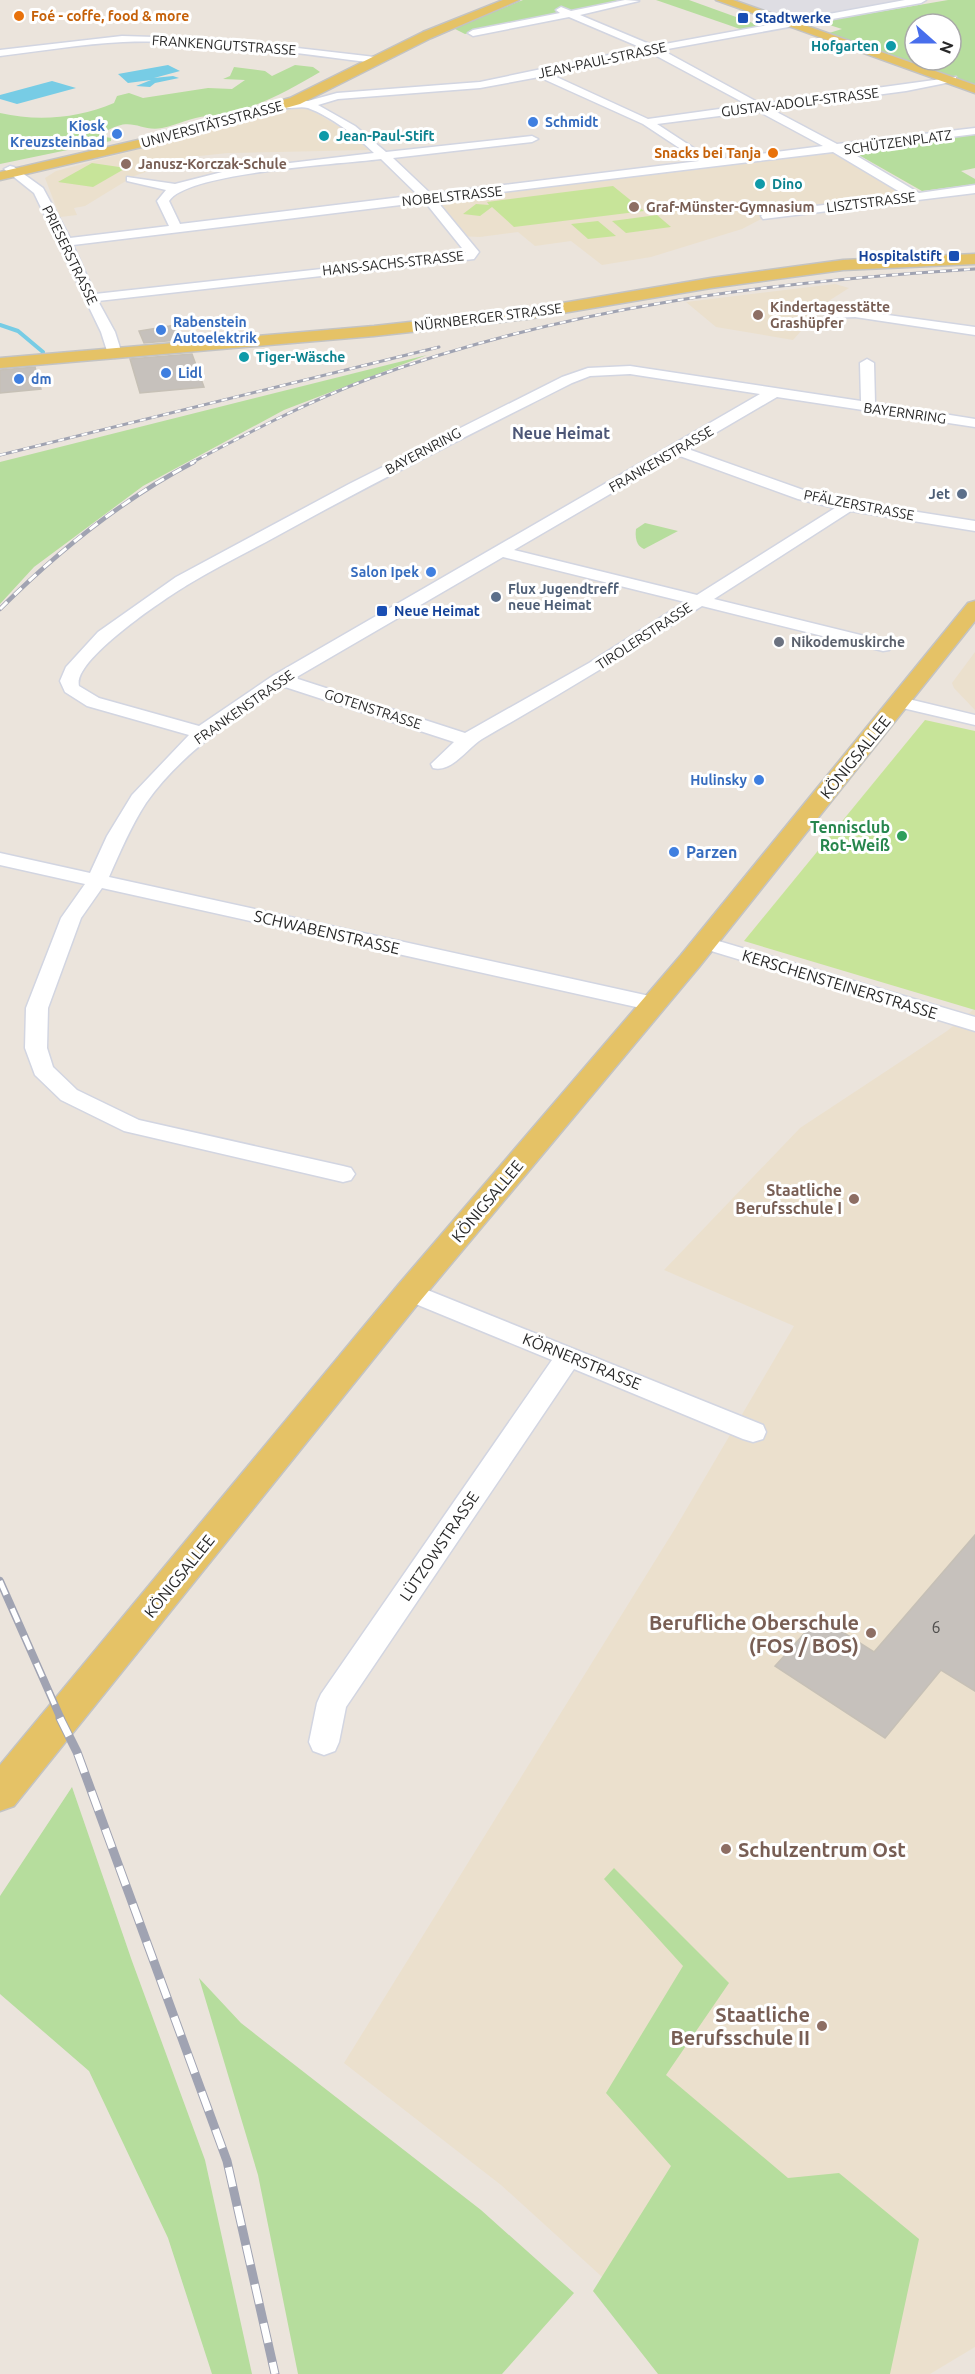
<svg xmlns="http://www.w3.org/2000/svg" width="975" height="2374" font-family="Ubuntu,sans-serif">
  <style>
    .industrial { fill: #dedde3 }
    .education { fill: #ebe0cd }
    .green { fill: #b6dd9d; fill-rule: evenodd }
    .pitch { fill: #c7e499 }
    .water { fill: #77cce5 }
    .lines { fill: none; stroke-linecap: round; stroke-linejoin: round }
    .stream { stroke: #77cce5; stroke-width: 4 }
    .building { fill: #c6c1bc; stroke: #c6c0b6; stroke-width: 1.5 }
    .minor-casing { stroke: #d2d5e1; stroke-width: 3 }
    .major-casing { stroke: #c3c3c3; stroke-width: 3 }
    .minor { fill: #fff; fill-rule: evenodd }
    .major { fill: #e5c266; fill-rule: evenodd }
    .rail-far3-casing { stroke: #a0a3b2; stroke-width: 3 }
    .rail-far2-casing { stroke: #a0a3b2; stroke-width: 4.5 }
    .rail-far1-casing { stroke: #a0a3b2; stroke-width: 8 }
    .rail-casing { stroke: #a0a3b2; stroke-width: 9 }
    .rail-far3 { stroke: #fff; stroke-width: 2; stroke-dasharray: 6; stroke-linecap: butt }
    .rail-far2 { stroke: #fff; stroke-width: 3; stroke-dasharray: 10; stroke-linecap: butt }
    .rail-far1 { stroke: #fff; stroke-width: 5; stroke-dasharray: 15; stroke-linecap: butt }
    .rail { stroke: #fff; stroke-width: 7; stroke-dasharray: 20; stroke-linecap: butt }
    .food-dot { fill: #e8710a; stroke: #fff; stroke-width: 2 }
    .transit-dot { fill: #1a4fb4; stroke: #fff; stroke-width: 2 }
    .culture-dot { fill: #0f9aa8; stroke: #fff; stroke-width: 2 }
    .shop-dot { fill: #3f7fe0; stroke: #fff; stroke-width: 2 }
    .education-dot { fill: #8d6e63; stroke: #fff; stroke-width: 2 }
    .service-dot { fill: #5c6f8a; stroke: #fff; stroke-width: 2 }
    .worship-dot { fill: #6b7280; stroke: #fff; stroke-width: 2 }
    .leisure-dot { fill: #2e9e5b; stroke: #fff; stroke-width: 2 }
    .labels { text-anchor: middle; dominant-baseline: central; stroke-width: 6; stroke-linejoin: round; paint-order: stroke }
    .far-food-label { font-size: 14px; font-weight: bold; fill: #c56008; stroke: #fff; text-anchor: start }
    .far-transit-label { font-size: 14px; font-weight: bold; fill: #164399; stroke: #fff; text-anchor: start }
    .far-street-label { font-size: 14px; fill: #292929; stroke: #fff }
    .far-culture-label { font-size: 14px; font-weight: bold; fill: #0d838f; stroke: #fff; text-anchor: start }
    .far-shop-label { font-size: 14px; font-weight: bold; fill: #366cbe; stroke: #fff; text-anchor: start }
    .far-education-label { font-size: 14px; font-weight: bold; fill: #785e54; stroke: #fff; text-anchor: start }
    .far-service-label { font-size: 14px; font-weight: bold; fill: #4e5e75; stroke: #fff; text-anchor: end }
    .far-worship-label { font-size: 14px; font-weight: bold; fill: #5b616d; stroke: #fff; text-anchor: start }
    .far-quarter-label { font-size: 16px; font-weight: bold; fill: #4d5777; stroke: #fff }
    .street-label { font-size: 16px; fill: #292929; stroke: #fff }
    .leisure-label { font-size: 16px; font-weight: bold; fill: #27864d; stroke: #fff; text-anchor: end }
    .shop-label { font-size: 16px; font-weight: bold; fill: #366cbe; stroke: #fff; text-anchor: start }
    .education-label { font-size: 16px; font-weight: bold; fill: #785e54; stroke: #fff; text-anchor: end }
    .near-number-label { font-size: 16px; fill: #504f4e }
    .near-education-label { font-size: 20px; font-weight: bold; fill: #785e54; stroke: #fff; text-anchor: end }
  </style>
  <rect width="100%" height="100%" fill="#ebe4dc"/>
  <polygon class="industrial" points="730,0 899,0 901,1 800,19 780,17"/>
  <g class="education">
    <polygon points="304,106 345,130 369,150 228,153 190,157 134,176 85,206 74,208 77,215 60,217 45,178 56,171"/>
    <polygon points="831,151 916,196 767,216 742,229 651,257 602,265 571,241 535,246 518,232 480,237 458,236 431,199"/>
    <polygon points="835,284 849,288 827,302 793,340 716,327 686,302"/>
    <polygon points="975,652 975,710 954,688 952,683"/>
    <polygon points="973,1010 975,1010 975,2347 930,2374 679,2374 633,2305 501,2185 344,2063 676,1527 794,1326 664,1270 800,1128 947,1031"/>
  </g>
  <g class="green">
    <polygon points="523,0 631,0 465,34 453,28"/>
    <polygon points="656,0 689,0 761,26 743,30"/>
    <path d="M948,0H975V85L829,33L842,29L820,22ZM915,24H951V60H915Z"/>
    <path d="M295,65L313,67L320,72C286,92 247,114 207,116C192,117 177,125 162,128C139,132 132,115 105,132L107,134L105,137L111,138V141L0,164V113C39,122 78,118 114,103L117,96L129,93L143,98L208,88L232,89L245,80L223,79L230,76L234,67L265,71L272,76Z"/>
    <polygon points="975,134 975,168 961,171 975,179 975,184 922,191 850,150"/>
    <polygon points="427,355 284,410 143,486 34,567 0,604 0,462"/>
    <path d="M645,523L678,531L644,549C636,546 635,537 636,529Z"/>
    <polygon points="72,1787 132,1961 205,2160 252,2374 212,2374 168,2238 89,2071 0,1994 0,1896"/>
    <polygon points="614,1868 729,1983 666,2075 788,2178 839,2173 919,2239 890,2374 658,2374 593,2291 671,2166 606,2093 683,1966 604,1879"/>
    <polygon points="199,1978 241,2023 481,2210 574,2293 502,2374 298,2374 258,2175"/>
  </g>
  <g class="pitch">
    <polygon points="92,163 126,168 93,187 58,182"/>
    <polygon points="613,186 644,211 514,227 492,207 480,216 463,214 476,204 489,205 487,202"/>
    <polygon points="657,215 671,227 626,233 612,221"/>
    <polygon points="598,221 616,236 588,239 571,224"/>
    <polygon points="925,720 975,731 975,1010 744,941"/>
  </g>
  <g class="water">
    <polygon points="168,65 180,71 154,78 173,76 179,78 155,83 150,87 136,86 151,80 128,83 118,74"/>
    <polygon points="52,81 76,88 17,104 0,99 0,95"/>
  </g>
  <g class="lines">
    <polyline class="stream" points="0,325 18,331 43,352"/>
  </g>
  <g class="building">
    <polygon points="175,325 178,340 144,343 139,331"/>
    <polygon points="192,354 204,387 140,393 130,359"/>
    <polygon points="35,367 41,389 0,393 0,370"/>
    <polygon points="975,1535 975,1691 941,1670 885,1738 775,1666 819,1617 874,1652"/>
  </g>
  <g class="lines">
    <defs>
      <g id="minor">
        <path d="M625,0L639,1L580,15L654,46L905,0H926L921,3L662,50L761,104L956,77V81L906,91L771,109L837,144L975,128V134L847,150L919,193L975,185V193L763,219L761,216L767,212L905,195L833,152L436,200L479,252L474,259L98,301L115,332L122,354L115,358L108,354L101,332L34,193L4,169L10,166L14,167L43,188L70,238L169,226L157,201L166,190L127,181V177L175,184L230,170L374,153C358,137 330,116 308,108C298,105 285,112 277,105L282,102L308,101L337,93L480,82L642,48L569,17L473,36L468,33L473,30L560,13L556,10L561,7L571,11ZM651,53L748,105L648,119L550,74ZM539,77L643,124L699,161L431,194L393,158L532,142L538,139L532,136L386,152L355,126L318,105L338,99L480,88ZM758,111L823,146L712,160L657,124ZM381,159L418,195L180,224L169,201C187,172 343,164 381,159ZM425,202L466,253L95,294L73,245Z"/>
        <path d="M122,36L220,39L375,57L380,60L375,63C292,53 207,39 123,42C82,44 41,51 0,56V50Z"/>
        <polygon points="837,308 975,327 975,335 855,317 827,318 825,315"/>
        <path d="M867,359L874,363L875,403L975,419V427L777,397L688,449L809,492L848,501L975,521V531L851,511L714,599L889,642L892,646L889,650L883,651L702,606C630,652 557,696 482,739C467,748 452,773 433,768L431,764L454,742L282,686C234,719 181,753 146,803C131,826 120,852 109,877L654,997L662,999L665,1004L662,1009L654,1011L102,888L81,918L48,1008L47,1048L53,1067L77,1090L139,1120L343,1166L351,1168L355,1174L351,1180L343,1182L124,1131L61,1100L35,1075L25,1048L26,1008L61,918L85,884L0,865V853L90,873L107,836L132,795L189,735L87,706L65,692L60,681L66,667L98,632L176,577L349,484L562,377L588,368L630,366L861,401L860,363ZM630,374L760,394L274,675L199,726L99,698L79,686C72,660 167,597 189,584C217,567 248,552 277,536C374,482 473,433 572,383L590,376ZM677,455L798,499L835,508L697,595L514,550ZM503,557L685,602L589,663L465,733L295,678Z"/>
        <polygon points="900,697 975,715 975,725 894,706 891,702 894,698"/>
        <polygon points="705,937 975,1017 975,1031 698,947 694,943 698,939"/>
        <polygon points="410,1283 763,1425 766,1432 763,1439 753,1442 743,1439 574,1369 346,1707 339,1742 335,1751 324,1755 313,1751 309,1742 317,1703 321,1694 552,1360 401,1298 397,1292 401,1286"/>
      </g>
      <g id="major">
        <polygon points="503,0 519,0 431,38 300,104 159,143 0,180 0,172 151,137 290,98 423,32"/>
        <polygon points="716,0 733,0 975,85 975,93"/>
        <polygon points="975,254 975,264 843,270 711,288 527,319 374,336 0,368 0,358 374,326 527,309 711,278 843,260"/>
        <polygon points="975,601 975,621 699,967 421,1300 14,1806 0,1811 0,1765 399,1284 681,955 968,603"/>
      </g>
    </defs>
    <use href="#minor" class="minor-casing"/>
    <use href="#major" class="major-casing"/>
    <use href="#minor" class="minor"/>
    <use href="#major" class="major"/>
    <defs>
      <g id="rail-far3">
        <polyline points="0,455 439,347"/>
        <path d="M191,463C250,432 309,401 371,378C566,307 769,282 975,269"/>
      </g>
      <path id="rail-far2" d="M0,609C58,551 121,500 194,462"/>
      <polyline id="rail-far1" points="0,1581 61,1719"/>
      <polyline id="rail" points="60,1718 77,1752 227,2161 275,2374"/>
    </defs>
    <use href="#rail-far3" class="rail-far3-casing"/>
    <use href="#rail-far2" class="rail-far2-casing"/>
    <use href="#rail-far1" class="rail-far1-casing"/>
    <use href="#rail" class="rail-casing"/>
    <use href="#rail-far3" class="rail-far3"/>
    <use href="#rail-far2" class="rail-far2"/>
    <use href="#rail-far1" class="rail-far1"/>
    <use href="#rail" class="rail"/>
  </g>
  <g class="food-dot">
    <circle cx="19" cy="16" r="6"/>
    <circle cx="773" cy="153" r="6"/>
  </g>
  <g class="transit-dot">
    <rect x="737" y="12" width="12" height="12" rx="3"/>
    <rect x="948" y="250" width="12" height="12" rx="3"/>
    <rect x="376" y="605" width="12" height="12" rx="3"/>
  </g>
  <g class="culture-dot">
    <circle cx="891" cy="46" r="6"/>
    <circle cx="324" cy="136" r="6"/>
    <circle cx="760" cy="184" r="6"/>
    <circle cx="244" cy="357" r="6"/>
  </g>
  <g class="shop-dot">
    <circle cx="533" cy="122" r="6"/>
    <circle cx="117" cy="134" r="6"/>
    <circle cx="161" cy="330" r="6"/>
    <circle cx="166" cy="373" r="6"/>
    <circle cx="19" cy="379" r="6"/>
    <circle cx="431" cy="572" r="6"/>
    <circle cx="759" cy="780" r="6"/>
    <circle cx="674" cy="852" r="6"/>
  </g>
  <g class="education-dot">
    <circle cx="126" cy="164" r="6"/>
    <circle cx="634" cy="207" r="6"/>
    <circle cx="758" cy="315" r="6"/>
    <circle cx="854" cy="1199" r="6"/>
    <circle cx="871" cy="1633" r="6"/>
    <circle cx="726" cy="1849" r="6"/>
    <circle cx="822" cy="2026" r="6"/>
  </g>
  <g class="service-dot">
    <circle cx="962" cy="494" r="6"/>
    <circle cx="496" cy="597" r="6"/>
  </g>
  <circle class="worship-dot" cx="779" cy="642" r="6"/>
  <circle class="leisure-dot" cx="902" cy="836" r="6"/>
  <g class="labels">
    <g class="far-food-label">
      <text x="31" y="16">Foé - coffe, food &amp; more</text>
      <text x="761" y="153" text-anchor="end">Snacks bei Tanja</text>
    </g>
    <g class="far-transit-label">
      <text x="755" y="18">Stadtwerke</text>
      <text x="942" y="256" text-anchor="end">Hospitalstift</text>
      <text x="394" y="611">Neue Heimat</text>
    </g>
    <g class="far-street-label">
      <text transform="translate(224 45) rotate(4)">FRANKENGUTSTRASSE</text>
      <text transform="translate(602 60) rotate(-12)">JEAN-PAUL-STRASSE</text>
      <text transform="translate(800 102) rotate(-7)">GUSTAV-ADOLF-STRASSE</text>
      <text transform="translate(212 124) rotate(-15)">UNIVERSITÄTSSTRASSE</text>
      <text transform="translate(898 142) rotate(-8)">SCHÜTZENPLATZ</text>
      <text transform="translate(452 196) rotate(-6)">NOBELSTRASSE</text>
      <text transform="translate(871 202) rotate(-7)">LISZTSTRASSE</text>
      <text transform="translate(70 255) rotate(64)">PRIESERSTRASSE</text>
      <text transform="translate(393 263) rotate(-6)">HANS-SACHS-STRASSE</text>
      <text transform="translate(488 317) rotate(-7)">NÜRNBERGER STRASSE</text>
      <text transform="translate(905 413) rotate(8)">BAYERNRING</text>
      <text transform="translate(423 451) rotate(-28)">BAYERNRING</text>
      <text transform="translate(661 459) rotate(-30)">FRANKENSTRASSE</text>
      <text transform="translate(859 505) rotate(11)">PFÄLZERSTRASSE</text>
      <text transform="translate(644 636) rotate(-33)">TIROLERSTRASSE</text>
      <text transform="translate(244 707) rotate(-35)">FRANKENSTRASSE</text>
      <text transform="translate(373 709) rotate(18)">GOTENSTRASSE</text>
    </g>
    <g class="far-culture-label">
      <text x="879" y="46" text-anchor="end">Hofgarten</text>
      <text x="336" y="136">Jean-Paul-Stift</text>
      <text x="772" y="184">Dino</text>
      <text x="256" y="357">Tiger-Wäsche</text>
    </g>
    <g class="far-shop-label">
      <text x="545" y="122">Schmidt</text>
      <text x="105" y="126" text-anchor="end">Kiosk<tspan x="105" dy="16">Kreuzsteinbad</tspan></text>
      <text x="173" y="322">Rabenstein<tspan x="173" dy="16">Autoelektrik</tspan></text>
      <text x="178" y="373">Lidl</text>
      <text x="31" y="379">dm</text>
      <text x="419" y="572" text-anchor="end">Salon Ipek</text>
      <text x="747" y="780" text-anchor="end">Hulinsky</text>
    </g>
    <g class="far-education-label">
      <text x="138" y="164">Janusz-Korczak-Schule</text>
      <text x="646" y="207">Graf-Münster-Gymnasium</text>
      <text x="770" y="307">Kindertagesstätte<tspan x="770" dy="16">Grashüpfer</tspan></text>
    </g>
    <g class="far-service-label">
      <text x="950" y="494">Jet</text>
      <text x="508" y="589" text-anchor="start">Flux Jugendtreff<tspan x="508" dy="16">neue Heimat</tspan></text>
    </g>
    <g class="far-worship-label">
      <text x="791" y="642">Nikodemuskirche</text>
    </g>
    <g class="far-quarter-label">
      <text x="561" y="433">Neue Heimat</text>
    </g>
    <g class="street-label">
      <text transform="translate(855 757) rotate(-51)">KÖNIGSALLEE</text>
      <text transform="translate(327 932) rotate(13)">SCHWABENSTRASSE</text>
      <text transform="translate(840 984) rotate(17)">KERSCHENSTEINERSTRASSE</text>
      <text transform="translate(487 1201) rotate(-50)">KÖNIGSALLEE</text>
      <text transform="translate(582 1361) rotate(22)">KÖRNERSTRASSE</text>
      <text transform="translate(439 1546) rotate(-56)">LÜTZOWSTRASSE</text>
      <text transform="translate(179 1576) rotate(-51)">KÖNIGSALLEE</text>
    </g>
    <g class="leisure-label">
      <text x="890" y="827">Tennisclub<tspan x="890" dy="18">Rot-Weiß</tspan></text>
    </g>
    <g class="shop-label">
      <text x="686" y="852">Parzen</text>
    </g>
    <g class="education-label">
      <text x="842" y="1190">Staatliche<tspan x="842" dy="18">Berufsschule I</tspan></text>
    </g>
    <g class="near-number-label">
      <text x="936" y="1627">6</text>
    </g>
    <g class="near-education-label">
      <text x="859" y="1622">Berufliche Oberschule<tspan x="859" dy="23">(FOS / BOS)</tspan></text>
      <text x="738" y="1849" text-anchor="start">Schulzentrum Ost</text>
      <text x="810" y="2014">Staatliche<tspan x="810" dy="23">Berufsschule II</tspan></text>
    </g>
  </g>
  <g transform="translate(933 42) rotate(111)"><circle r="28" fill="#ffffff" stroke="#a9a9a9" stroke-width="1.5"/>
  <path d="M0-4.5L10 22L0 15L-10 22Z" fill="#486eec"/>
  <text y="-9" font-size="16" font-weight="bold" text-anchor="middle" fill="#292929">N</text>
  </g>
</svg>
